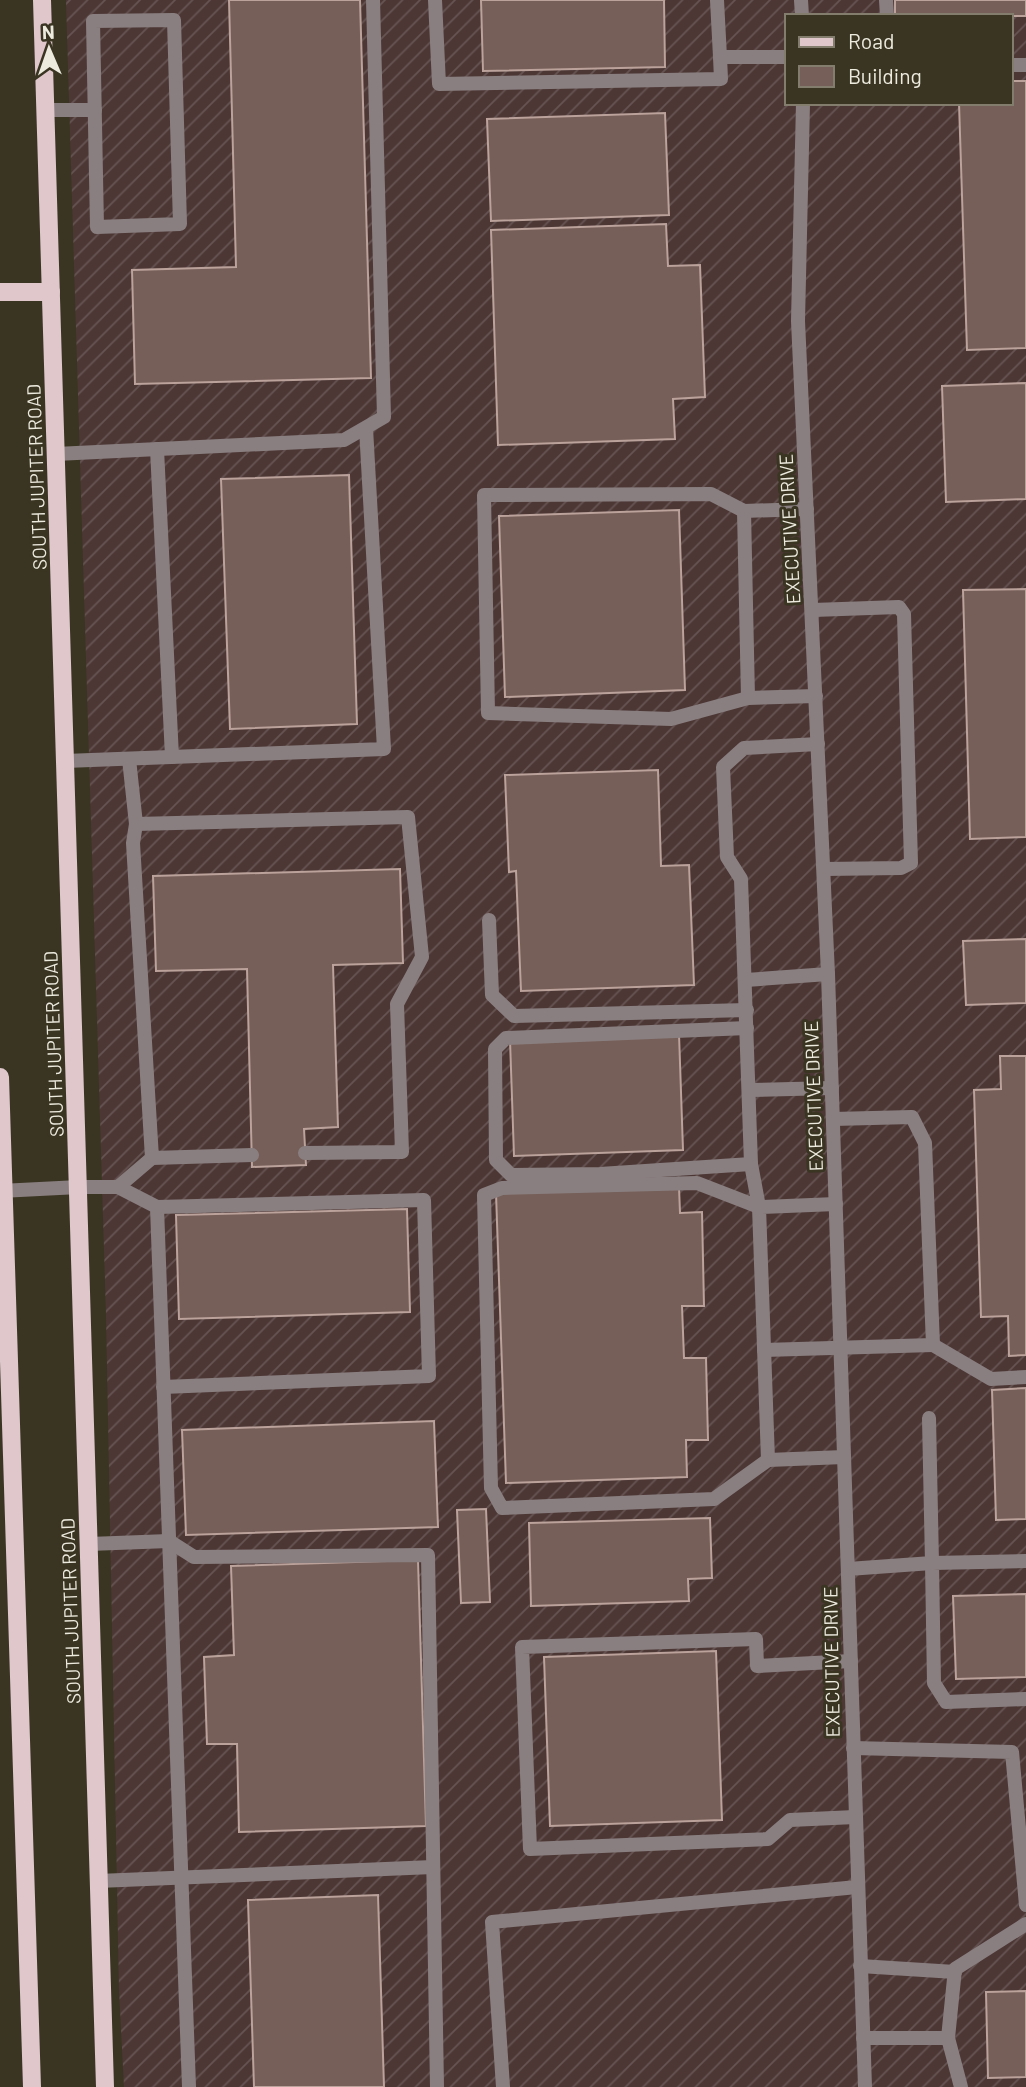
<svg xmlns="http://www.w3.org/2000/svg" width="1026" height="2087" font-family="Barlow,sans-serif">
  <style>
    .industrial { fill: url(#industrial-furrows); fill-rule: evenodd }
    .building { fill: #765f58; stroke: #bba29b; stroke-width: 2 }
    .lines { fill: none; stroke-linecap: round; stroke-linejoin: round }
    .service { stroke: #8a7f80; stroke-width: 14 }
    .minor { stroke: #8a7f80; stroke-width: 14 }
    .primary { stroke: #dfc7cb; stroke-width: 18 }
    .labels { text-anchor: middle; dominant-baseline: central; stroke-width: 6; stroke-linejoin: round; paint-order: stroke }
    .street-label { font-size: 19px; fill: #edeade; stroke: #3a3522 }
  </style>
  <defs>
    <pattern id="industrial-furrows" width="10" height="10" patternUnits="userSpaceOnUse" patternTransform="scale(1.75)"><rect width="10" height="10" fill="#4c3735"/><path d="M-1 1l2-2M0 10L10 0M9 11l2-2" fill="none" stroke="#665452"/></pattern>
  </defs>
  <rect width="100%" height="100%" fill="#3a3522"/>
  <path class="industrial" d="M66,0H1026V2087H124L119,1989L106,1314ZM786,16H1010V103H786Z"/>
  <g class="building">
    <polygon points="229,0 360,0 371,378 135,384 132,270 236,267"/>
    <polygon points="481,0 664,0 665,67 483,71"/>
    <rect x="895" y="0" width="131" height="16"/>
    <polygon points="1010,81 1026,81 1026,348 967,350 959,103 1010,103"/>
    <polygon points="665,113 669,215 491,221 487,119"/>
    <polygon points="666,224 668,266 700,265 705,397 673,399 675,439 498,445 491,230"/>
    <polygon points="1026,383 1026,499 946,502 942,386"/>
    <polygon points="349,475 357,724 230,729 221,479"/>
    <polygon points="679,510 685,690 505,697 499,516"/>
    <polygon points="1026,589 1026,837 970,839 963,590"/>
    <polygon points="658,770 661,866 689,865 694,985 521,991 516,871 509,872 505,775"/>
    <polygon points="400,869 403,963 333,965 338,1127 304,1129 306,1165 252,1167 247,969 156,971 153,876"/>
    <polygon points="1026,939 1026,1003 966,1005 963,941"/>
    <polygon points="679,1034 683,1150 514,1156 510,1040"/>
    <polygon points="1000,1056 1026,1056 1026,1355 1009,1356 1008,1316 981,1317 974,1090 1001,1089"/>
    <polygon points="679,1187 680,1213 702,1212 704,1306 682,1306 684,1358 706,1358 708,1440 686,1440 687,1477 506,1483 496,1193"/>
    <polygon points="407,1209 410,1312 179,1319 176,1215"/>
    <polygon points="1026,1388 1026,1519 996,1520 992,1390"/>
    <polygon points="434,1421 438,1527 186,1535 182,1430"/>
    <polygon points="486,1509 490,1602 461,1603 457,1510"/>
    <polygon points="710,1518 712,1578 688,1579 689,1601 531,1606 529,1523"/>
    <polygon points="418,1560 426,1826 239,1832 237,1744 207,1744 204,1657 234,1655 231,1566"/>
    <polygon points="1026,1594 1026,1677 956,1679 953,1596"/>
    <polygon points="716,1651 722,1820 550,1826 544,1657"/>
    <polygon points="378,1895 384,2087 254,2087 248,1900"/>
    <polygon points="1026,1991 1026,2077 988,2078 986,1992"/>
  </g>
  <g class="lines">
    <g class="service">
      <polyline points="435,0 439,84 721,79 720,57"/>
      <polyline points="717,0 720,57 786,57"/>
      <polyline points="886,0 887,16"/>
      <polygon points="174,20 180,224 97,227 93,21"/>
      <polyline points="1010,65 1026,65"/>
      <polyline points="45,110 95,110"/>
      <polyline points="157,449 172,757"/>
      <polyline points="56,454 344,440 384,417 373,0"/>
      <polyline points="807,509 744,511 711,494 484,495 488,713 671,719 748,698 816,696"/>
      <polyline points="744,511 748,698"/>
      <polyline points="813,610 899,607 904,614 911,863 901,868 824,869"/>
      <polyline points="129,759 136,824 133,843 152,1158 252,1155"/>
      <polyline points="65,761 384,749 366,428"/>
      <polyline points="136,824 408,817 422,957 397,1004 402,1152 305,1153"/>
      <polyline points="489,920 492,995 514,1016 747,1010"/>
      <polyline points="746,980 828,974"/>
      <polyline points="747,1028 506,1038 495,1049 496,1160 511,1175 600,1174 751,1164"/>
      <polyline points="749,1090 832,1088"/>
      <polyline points="79,1187 118,1187 152,1158"/>
      <polyline points="118,1187 157,1207 189,2087"/>
      <polyline points="836,1204 759,1207 768,1460 844,1457"/>
      <polyline points="157,1207 424,1200 429,1376 163,1387"/>
      <polyline points="759,1207 697,1183 502,1188 484,1195 491,1488 502,1508 714,1499 768,1460"/>
      <polyline points="759,1207 751,1164 741,879 727,857 723,767 744,748 818,744"/>
      <polyline points="933,1345 991,1379 1026,1377"/>
      <polyline points="764,1350 933,1345 925,1143 912,1117 833,1119"/>
      <polyline points="89,1544 169,1541 194,1557 428,1555 437,2087"/>
      <polyline points="1026,1561 932,1563 934,1683 946,1702 1026,1699"/>
      <polyline points="848,1569 932,1563 929,1418"/>
      <polyline points="851,1661 757,1666 756,1639 522,1647 530,1849 768,1839 790,1820 855,1817"/>
      <polyline points="853,1748 1012,1752 1026,1905"/>
      <polyline points="98,1881 433,1867"/>
      <polyline points="860,1966 955,1972"/>
      <polyline points="863,2038 948,2038 961,2087"/>
      <polyline points="948,2038 955,1969 1026,1924"/>
      <polyline points="503,2087 492,1922 857,1887"/>
    </g>
    <g class="minor">
      <polyline points="801,0 802,16"/>
      <polyline points="803,103 798,321 828,974 865,2087"/>
      <polyline points="0,1191 79,1187"/>
    </g>
    <g class="primary">
      <polyline points="42,0 105,2087"/>
      <polyline points="0,292 51,292"/>
      <polyline points="0,1077 32,2087"/>
    </g>
  </g>
  <g class="labels">
    <g class="street-label">
      <text transform="translate(36 477) rotate(-92)">SOUTH JUPITER ROAD</text>
      <text transform="translate(789 529) rotate(-93)">EXECUTIVE DRIVE</text>
      <text transform="translate(53 1044) rotate(-92)">SOUTH JUPITER ROAD</text>
      <text transform="translate(813 1096) rotate(-92)">EXECUTIVE DRIVE</text>
      <text transform="translate(70 1611) rotate(-92)">SOUTH JUPITER ROAD</text>
      <text transform="translate(831 1662) rotate(-91)">EXECUTIVE DRIVE</text>
    </g>
  </g>
  <rect x="785" y="14" width="228" height="91" fill="#3a3522" stroke="#827d6d" stroke-width="2"/>
  <rect x="799" y="37" width="35" height="10" fill="#dfc7cb" stroke="#827d6d" stroke-width="2"/>
  <text x="848" y="49" font-size="21" fill="#edeade">Road</text>
  <rect x="799" y="66" width="35" height="21" fill="#765f58" stroke="#827d6d" stroke-width="2"/>
  <text x="848" y="84" font-size="21" fill="#edeade">Building</text>
  <g transform="translate(49 49) rotate(358)" stroke="#3a3522" stroke-width="5" paint-order="stroke">
  <path d="M0-5L12 26L0 18L-12 26Z" fill="#edeade"/>
  <text y="-10" font-size="19" font-weight="bold" text-anchor="middle" fill="#edeade">N</text>
  </g>
</svg>
